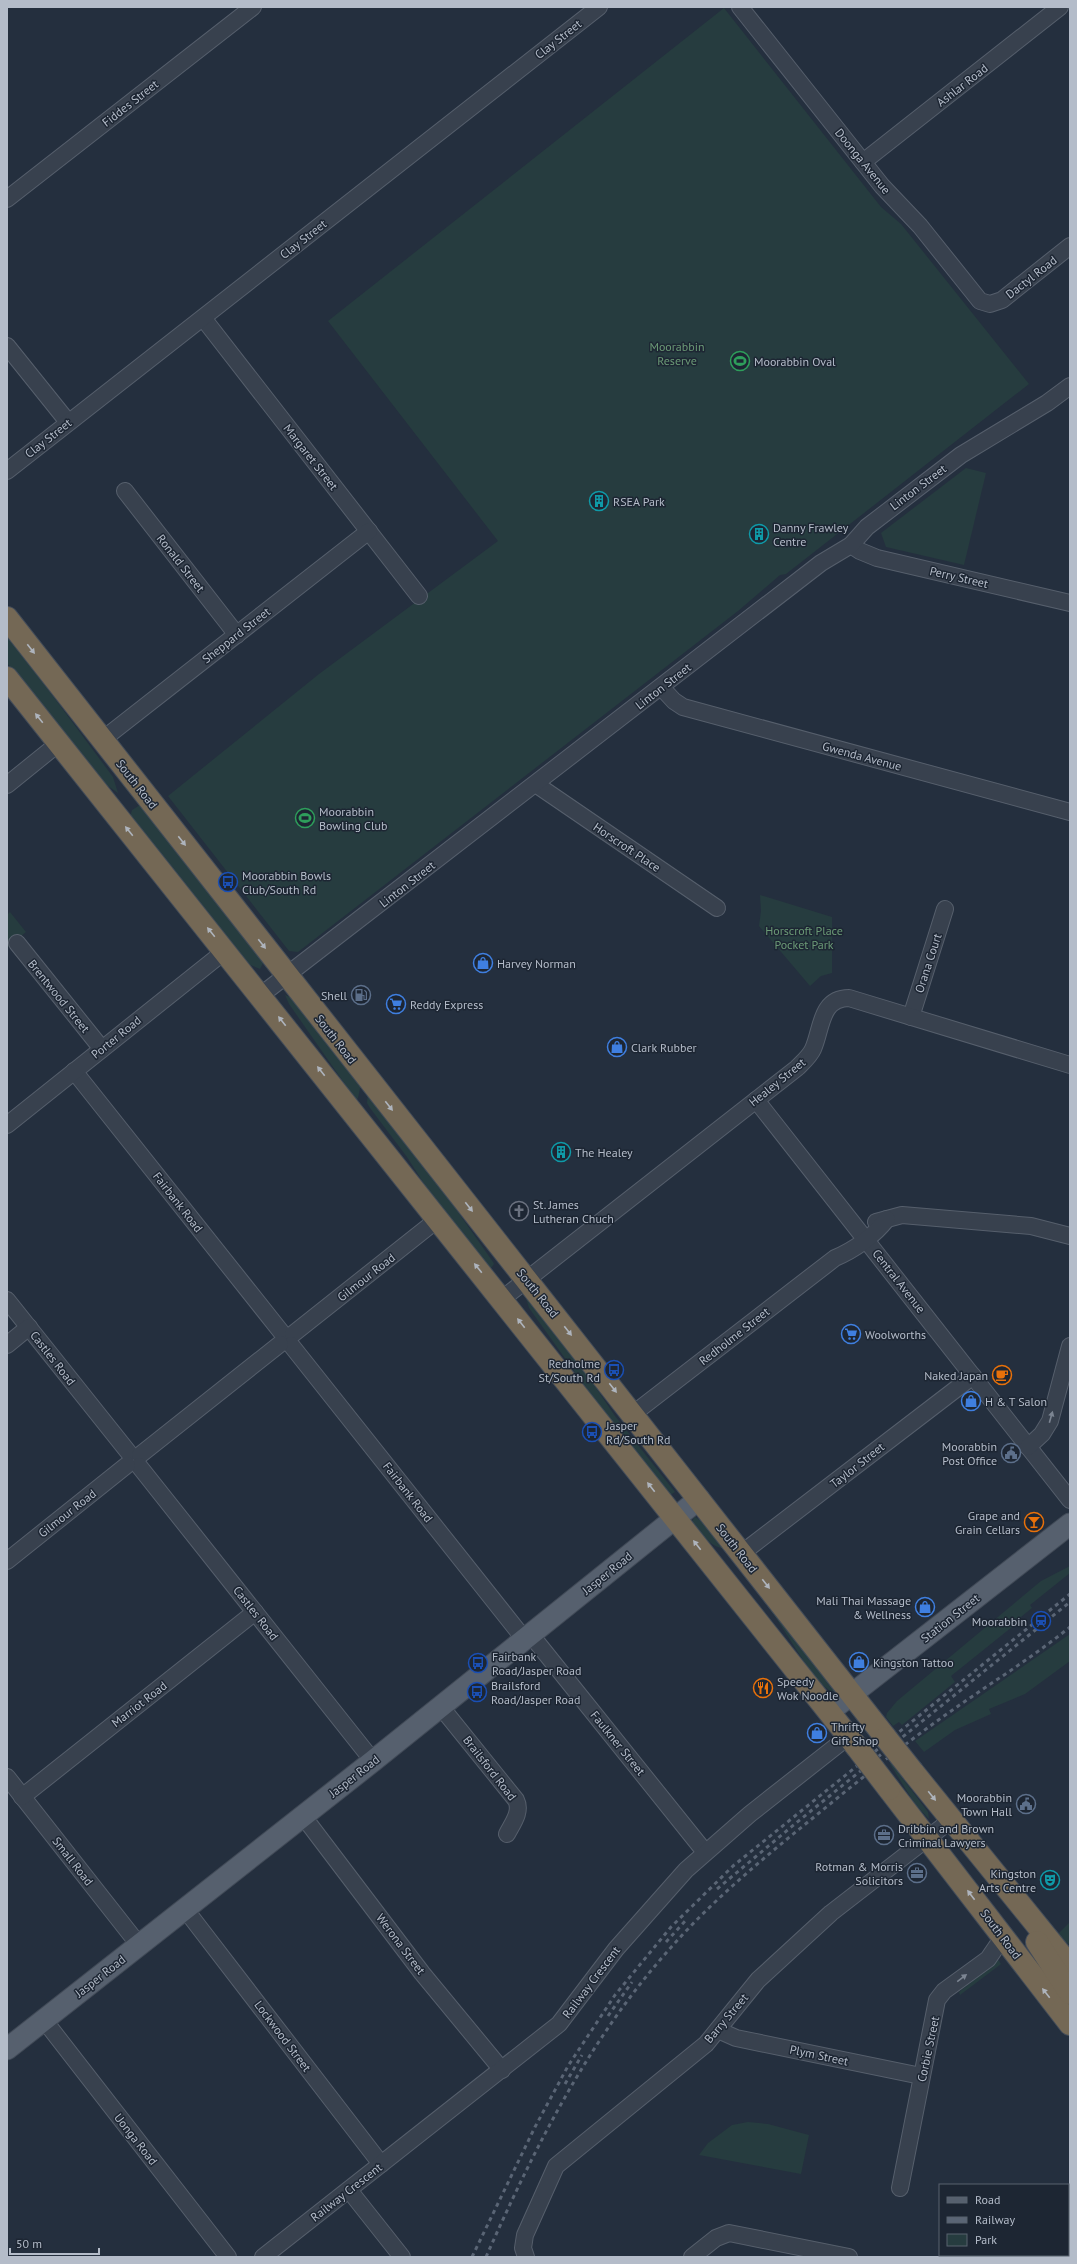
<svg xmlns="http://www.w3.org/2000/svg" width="1077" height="2264" font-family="'PT Sans',sans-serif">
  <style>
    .green { fill: #263c3f }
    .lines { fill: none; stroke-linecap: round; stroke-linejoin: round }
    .minor-casing { stroke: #565f6c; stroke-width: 18 }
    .major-casing { stroke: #414a57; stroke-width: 23 }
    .highway-casing { stroke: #434c59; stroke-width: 24 }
    .minor { stroke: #38414e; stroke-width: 16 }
    .major { stroke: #56606e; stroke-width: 21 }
    .highway { stroke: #746855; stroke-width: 22 }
    .rail { stroke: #5a6575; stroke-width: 3; stroke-dasharray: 4 4; stroke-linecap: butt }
    .highway-bridge-casing { stroke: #434c59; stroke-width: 24; stroke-linecap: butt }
    .highway-bridge { stroke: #746855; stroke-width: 22 }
    .oneway { fill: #aeb4bd }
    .oneway2 { fill: #7c8592 }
    .labels { text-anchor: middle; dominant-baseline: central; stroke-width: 3; stroke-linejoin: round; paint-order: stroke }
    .street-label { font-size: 12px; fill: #b4bcc9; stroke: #1d2633 }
    .park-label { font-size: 12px; fill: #6b9a76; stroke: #1d2633 }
    .poi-label { font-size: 12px; fill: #b4bcc9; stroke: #1d2633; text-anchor: start }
  </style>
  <rect width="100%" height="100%" fill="#242f3e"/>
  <g class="green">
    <polygon points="724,8 881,207 901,224 1029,384 786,574 780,575 738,611 298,952 289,951 168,796 319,674 498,541 328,321"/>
    <polygon points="966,468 986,473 964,565 886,547 881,533"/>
    <polygon points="7,634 113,777 118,793 104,783 91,769 7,663"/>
    <polygon points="140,805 264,961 260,969 248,964 130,817 132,810"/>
    <polygon points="760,895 832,917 832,973 821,976 810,986 759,926 761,911"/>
    <polygon points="10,912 26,932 7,948 7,915"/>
    <polygon points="285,995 292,998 361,1084 358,1098 356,1100 289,1004"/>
    <polygon points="368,1092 423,1162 493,1262 494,1264 491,1268 488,1267 435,1201 407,1157 370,1108 367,1103"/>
    <polygon points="526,1298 582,1367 615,1416 675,1492 670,1495 617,1431 529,1308"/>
    <path d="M695,1517L707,1524L725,1549C710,1547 700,1533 692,1521Z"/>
    <polygon points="1070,1566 1070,1573 1030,1605 1032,1608 1016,1621 1017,1623 951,1676 955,1682 902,1725 899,1722 893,1726 886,1717 887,1713 897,1701 1041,1581"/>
    <polygon points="740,1568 835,1691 830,1691 816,1680 774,1615"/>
    <polygon points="1070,1634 1070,1661 1025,1694 989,1709 991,1714 955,1730 924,1752 915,1741"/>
    <polygon points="891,1763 928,1812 929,1819 915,1804 890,1764"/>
    <polygon points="1070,1922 1070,1945 1057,1935"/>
    <polygon points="997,1958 1001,1964 960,1995 959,1992 986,1970"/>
    <polygon points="748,2122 768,2124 809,2135 801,2174 699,2155 708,2143 732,2125"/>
  </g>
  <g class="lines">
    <defs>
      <g id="minor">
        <polyline points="740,7 882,186 920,226 980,301 990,304 1002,300 1070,246"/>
        <polyline points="863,162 1060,7"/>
        <polyline points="7,199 253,7"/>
        <polyline points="203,318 419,596"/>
        <polyline points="7,346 68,422"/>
        <polyline points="7,471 599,7"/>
        <polyline points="125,491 237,635"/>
        <polyline points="851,545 860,551 877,558 1070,603"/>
        <polyline points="661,687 674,701 683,707 1070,812"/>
        <polyline points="102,740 369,531"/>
        <polyline points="7,785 59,743"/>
        <polyline points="537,785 717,908"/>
        <polyline points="17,943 102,1049"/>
        <polyline points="261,995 821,563 851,545 867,527 961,455 1047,403 1070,386"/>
        <polyline points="911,1017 945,909"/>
        <polyline points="74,1071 282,1333"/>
        <polyline points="756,1100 1070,1500"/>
        <polyline points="7,1125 225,951"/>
        <polyline points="876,1222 902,1215 1031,1226 1070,1236"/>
        <path d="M502,1299L797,1068C803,1062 810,1056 813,1049C822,1029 820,998 849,998L1070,1065"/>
        <polyline points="7,1300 129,1453"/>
        <polyline points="293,1334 438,1219"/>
        <polyline points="7,1345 29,1327"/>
        <polyline points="291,1345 525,1640"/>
        <path d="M633,1414L835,1258C854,1250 874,1236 887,1219"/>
        <polyline points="1028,1447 1042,1434 1050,1421 1070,1346"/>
        <polyline points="140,1455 280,1344"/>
        <polyline points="139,1466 373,1761"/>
        <polyline points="742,1553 973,1376"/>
        <polyline points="7,1561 127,1465"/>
        <polyline points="531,1635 705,1852"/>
        <path d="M441,1707L516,1800C522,1812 512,1824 507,1834"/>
        <polyline points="7,1777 139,1945"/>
        <polyline points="22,1797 255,1612"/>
        <polyline points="303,1816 422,1973 502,2070"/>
        <polyline points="185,1909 381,2164"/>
        <polyline points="44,2020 228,2257"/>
        <polyline points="718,2030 736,2038 921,2076"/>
        <polyline points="900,2188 937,2000 944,1991 988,1959 1003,1937"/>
        <polyline points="349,2190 402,2257"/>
        <polyline points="263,2257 559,2024 616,1949 686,1870 750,1814 849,1736"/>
        <polyline points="526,2257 523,2248 525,2235 556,2166 706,2044 758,1980 831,1913 951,1820"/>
        <polyline points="692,2257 716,2238 729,2233 849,2257"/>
        <polyline points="1069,2257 1070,2246"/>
      </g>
      <g id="major">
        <polyline points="829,1712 1070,1524"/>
        <polyline points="7,2049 373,1761 699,1499"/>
      </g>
      <g id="highway">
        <polyline points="7,618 886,1738"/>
        <polyline points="7,678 856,1746"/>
        <polyline points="913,1772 1070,1966"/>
        <polyline points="889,1789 1070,2024"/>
        <polyline points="1037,1942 1070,1993"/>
      </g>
    </defs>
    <use href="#minor" class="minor-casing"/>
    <use href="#major" class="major-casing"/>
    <use href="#highway" class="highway-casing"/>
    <use href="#minor" class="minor"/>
    <use href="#major" class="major"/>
    <use href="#highway" class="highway"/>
    <g class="rail">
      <polyline points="717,1889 796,1823 1070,1602"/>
      <polyline points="666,1942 687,1919"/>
      <polyline points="608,2016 632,1982"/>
      <polyline points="565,2084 582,2055"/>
      <polyline points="472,2257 535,2127 568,2066 615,1995 671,1927 733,1866 1070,1594"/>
      <path d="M486,2257C534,2149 588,2041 667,1952C712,1900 766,1856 819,1813C858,1781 897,1750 937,1721C981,1689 1028,1661 1070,1627"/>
    </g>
    <defs>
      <g id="highway-bridge">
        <polyline points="886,1738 913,1772"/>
        <polyline points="856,1746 889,1789"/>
      </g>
    </defs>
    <use href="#highway-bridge" class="highway-bridge-casing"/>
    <use href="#highway-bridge" class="highway-bridge"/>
  </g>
  <defs><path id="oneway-solid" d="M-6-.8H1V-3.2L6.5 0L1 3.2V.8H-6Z"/></defs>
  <g class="oneway">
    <use href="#oneway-solid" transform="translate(31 649) rotate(52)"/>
    <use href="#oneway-solid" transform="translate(39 718) rotate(-129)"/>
    <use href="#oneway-solid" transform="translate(129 831) rotate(-129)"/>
    <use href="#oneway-solid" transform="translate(182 841) rotate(52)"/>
    <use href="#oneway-solid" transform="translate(211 932) rotate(-129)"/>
    <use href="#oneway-solid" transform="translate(262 944) rotate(52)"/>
    <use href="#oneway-solid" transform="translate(282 1021) rotate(-128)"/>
    <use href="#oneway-solid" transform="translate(321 1071) rotate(-128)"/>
    <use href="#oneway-solid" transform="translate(389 1106) rotate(52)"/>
    <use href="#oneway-solid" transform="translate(469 1207) rotate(52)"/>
    <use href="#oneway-solid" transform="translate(478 1268) rotate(-129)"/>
    <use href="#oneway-solid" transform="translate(521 1323) rotate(-128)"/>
    <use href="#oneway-solid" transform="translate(568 1331) rotate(52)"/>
    <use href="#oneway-solid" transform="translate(613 1388) rotate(52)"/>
    <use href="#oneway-solid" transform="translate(651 1487) rotate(-128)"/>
    <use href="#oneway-solid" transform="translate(697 1545) rotate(-128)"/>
    <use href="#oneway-solid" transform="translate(766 1584) rotate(52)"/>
    <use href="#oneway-solid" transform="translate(932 1796) rotate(51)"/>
    <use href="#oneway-solid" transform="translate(971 1895) rotate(-127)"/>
    <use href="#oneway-solid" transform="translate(1046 1993) rotate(-128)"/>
  </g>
  <g class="oneway2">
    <use href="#oneway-solid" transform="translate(1051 1417) rotate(-74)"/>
    <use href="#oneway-solid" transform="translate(962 1978) rotate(-37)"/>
  </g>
  <defs>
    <symbol id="stadium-ring" viewBox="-11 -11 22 22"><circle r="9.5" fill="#1d2633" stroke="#2e9e5b" stroke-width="1.5"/><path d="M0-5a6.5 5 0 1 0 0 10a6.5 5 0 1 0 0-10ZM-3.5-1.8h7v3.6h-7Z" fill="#2e9e5b"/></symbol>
    <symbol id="building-ring" viewBox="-11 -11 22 22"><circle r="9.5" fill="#1d2633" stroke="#0f9aa8" stroke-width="1.5"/><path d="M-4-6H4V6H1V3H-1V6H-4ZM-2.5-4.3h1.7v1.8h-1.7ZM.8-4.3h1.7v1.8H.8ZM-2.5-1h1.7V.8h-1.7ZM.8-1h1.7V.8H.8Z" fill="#0f9aa8"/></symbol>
    <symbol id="bus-ring" viewBox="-11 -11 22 22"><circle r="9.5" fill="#1d2633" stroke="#1a4fb4" stroke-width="1.5"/><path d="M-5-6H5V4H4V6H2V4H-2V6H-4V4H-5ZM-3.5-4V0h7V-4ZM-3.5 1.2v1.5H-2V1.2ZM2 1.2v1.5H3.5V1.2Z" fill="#1a4fb4"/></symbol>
    <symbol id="shop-ring" viewBox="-11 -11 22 22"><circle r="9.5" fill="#1d2633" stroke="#3f7fe0" stroke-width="1.5"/><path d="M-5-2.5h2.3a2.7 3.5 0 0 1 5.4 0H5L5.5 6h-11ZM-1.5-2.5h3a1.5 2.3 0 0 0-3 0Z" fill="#3f7fe0"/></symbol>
    <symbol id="fuel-ring" viewBox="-11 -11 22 22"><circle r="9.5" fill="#1d2633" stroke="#5c6f8a" stroke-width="1.5"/><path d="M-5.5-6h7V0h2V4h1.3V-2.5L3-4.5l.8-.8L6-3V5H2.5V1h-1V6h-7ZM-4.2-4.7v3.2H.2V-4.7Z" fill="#5c6f8a"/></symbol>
    <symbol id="supermarket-ring" viewBox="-11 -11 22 22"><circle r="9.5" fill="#1d2633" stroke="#3f7fe0" stroke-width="1.5"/><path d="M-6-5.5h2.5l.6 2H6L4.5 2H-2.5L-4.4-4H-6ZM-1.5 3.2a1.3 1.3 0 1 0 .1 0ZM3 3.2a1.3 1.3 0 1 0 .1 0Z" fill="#3f7fe0"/></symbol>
    <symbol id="church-ring" viewBox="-11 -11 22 22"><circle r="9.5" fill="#1d2633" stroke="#6b7280" stroke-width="1.5"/><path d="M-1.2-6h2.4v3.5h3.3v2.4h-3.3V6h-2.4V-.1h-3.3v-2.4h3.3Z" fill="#6b7280"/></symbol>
    <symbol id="cafe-ring" viewBox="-11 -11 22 22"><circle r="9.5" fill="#1d2633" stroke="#e8710a" stroke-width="1.5"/><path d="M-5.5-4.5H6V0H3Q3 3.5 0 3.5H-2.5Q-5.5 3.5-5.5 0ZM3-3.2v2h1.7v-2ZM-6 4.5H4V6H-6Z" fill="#e8710a"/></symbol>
    <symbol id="civic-ring" viewBox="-11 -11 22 22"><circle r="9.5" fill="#1d2633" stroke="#5c6f8a" stroke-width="1.5"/><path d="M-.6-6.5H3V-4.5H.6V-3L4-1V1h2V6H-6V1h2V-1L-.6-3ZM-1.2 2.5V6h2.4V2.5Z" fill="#5c6f8a"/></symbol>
    <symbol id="bar-ring" viewBox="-11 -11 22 22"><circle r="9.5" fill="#1d2633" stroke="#e8710a" stroke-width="1.5"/><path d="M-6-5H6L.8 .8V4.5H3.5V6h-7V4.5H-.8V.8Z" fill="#e8710a"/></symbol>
    <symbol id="station-ring" viewBox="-11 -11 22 22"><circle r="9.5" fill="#1d2633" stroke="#1a4fb4" stroke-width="1.5"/><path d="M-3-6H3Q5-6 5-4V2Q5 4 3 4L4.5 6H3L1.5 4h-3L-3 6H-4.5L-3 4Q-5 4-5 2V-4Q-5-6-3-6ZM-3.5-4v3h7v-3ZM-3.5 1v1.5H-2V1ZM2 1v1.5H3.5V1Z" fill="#1a4fb4"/></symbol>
    <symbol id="restaurant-ring" viewBox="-11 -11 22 22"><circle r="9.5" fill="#1d2633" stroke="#e8710a" stroke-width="1.5"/><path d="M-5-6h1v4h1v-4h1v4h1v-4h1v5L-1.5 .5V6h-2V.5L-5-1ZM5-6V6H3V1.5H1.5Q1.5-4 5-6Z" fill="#e8710a"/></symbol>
    <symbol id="office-ring" viewBox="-11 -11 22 22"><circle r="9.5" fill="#1d2633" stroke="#5c6f8a" stroke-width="1.5"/><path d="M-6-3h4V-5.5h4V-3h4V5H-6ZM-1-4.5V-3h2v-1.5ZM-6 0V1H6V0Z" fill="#5c6f8a"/></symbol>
    <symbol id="theatre-ring" viewBox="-11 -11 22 22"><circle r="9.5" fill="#1d2633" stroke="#0f9aa8" stroke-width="1.5"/><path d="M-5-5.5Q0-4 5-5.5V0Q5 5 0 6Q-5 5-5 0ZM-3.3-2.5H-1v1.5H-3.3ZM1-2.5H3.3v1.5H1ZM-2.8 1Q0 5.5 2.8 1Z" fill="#0f9aa8"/></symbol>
  </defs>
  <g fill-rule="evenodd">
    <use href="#stadium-ring" x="729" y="350" width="22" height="22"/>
    <use href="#building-ring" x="588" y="490" width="22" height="22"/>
    <use href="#building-ring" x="748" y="523" width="22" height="22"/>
    <use href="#stadium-ring" x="294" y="807" width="22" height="22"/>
    <use href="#bus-ring" x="217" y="871" width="22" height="22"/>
    <use href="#shop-ring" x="472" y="952" width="22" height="22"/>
    <use href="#fuel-ring" x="350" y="984" width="22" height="22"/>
    <use href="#supermarket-ring" x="385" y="993" width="22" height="22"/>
    <use href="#shop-ring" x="606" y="1036" width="22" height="22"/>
    <use href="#building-ring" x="550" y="1141" width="22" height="22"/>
    <use href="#church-ring" x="508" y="1200" width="22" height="22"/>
    <use href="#supermarket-ring" x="840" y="1323" width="22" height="22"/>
    <use href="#bus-ring" x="603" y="1359" width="22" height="22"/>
    <use href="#cafe-ring" x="991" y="1364" width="22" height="22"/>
    <use href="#shop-ring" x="960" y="1390" width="22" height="22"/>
    <use href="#bus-ring" x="581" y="1421" width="22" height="22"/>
    <use href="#civic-ring" x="1000" y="1442" width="22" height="22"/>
    <use href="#bar-ring" x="1023" y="1511" width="22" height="22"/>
    <use href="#shop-ring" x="914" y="1596" width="22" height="22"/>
    <use href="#station-ring" x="1030" y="1610" width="22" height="22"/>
    <use href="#shop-ring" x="848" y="1651" width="22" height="22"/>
    <use href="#bus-ring" x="467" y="1652" width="22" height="22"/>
    <use href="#restaurant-ring" x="752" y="1677" width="22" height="22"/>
    <use href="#bus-ring" x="466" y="1681" width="22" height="22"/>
    <use href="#shop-ring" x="806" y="1722" width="22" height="22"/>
    <use href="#civic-ring" x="1015" y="1793" width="22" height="22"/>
    <use href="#office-ring" x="873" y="1824" width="22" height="22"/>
    <use href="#office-ring" x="906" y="1862" width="22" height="22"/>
    <use href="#theatre-ring" x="1039" y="1869" width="22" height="22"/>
  </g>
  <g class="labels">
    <g class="street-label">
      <text transform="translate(558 39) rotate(-38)">Clay Street</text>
      <text transform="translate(962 85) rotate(-38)">Ashlar Road</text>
      <text transform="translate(130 103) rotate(-38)">Fiddes Street</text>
      <text transform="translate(863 161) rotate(51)">Doonga Avenue</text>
      <text transform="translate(303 239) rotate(-38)">Clay Street</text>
      <text transform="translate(1031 277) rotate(-38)">Dactyl Road</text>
      <text transform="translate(48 438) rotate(-38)">Clay Street</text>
      <text transform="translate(311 457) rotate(52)">Margaret Street</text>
      <text transform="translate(918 487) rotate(-37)">Linton Street</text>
      <text transform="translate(181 563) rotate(52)">Ronald Street</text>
      <text transform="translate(959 577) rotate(13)">Perry Street</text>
      <text transform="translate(236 635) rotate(-38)">Sheppard Street</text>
      <text transform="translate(663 686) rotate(-38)">Linton Street</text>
      <text transform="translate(862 756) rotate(15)">Gwenda Avenue</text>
      <text transform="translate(137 784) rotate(52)">South Road</text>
      <text transform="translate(627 847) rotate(34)">Horscroft Place</text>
      <text transform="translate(407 884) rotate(-38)">Linton Street</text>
      <text transform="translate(928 963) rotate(-72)">Orana Court</text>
      <text transform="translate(59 996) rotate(51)">Brentwood Street</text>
      <text transform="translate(116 1037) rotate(-39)">Porter Road</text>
      <text transform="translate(336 1039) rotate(52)">South Road</text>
      <text transform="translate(777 1082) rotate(-39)">Healey Street</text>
      <text transform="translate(178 1202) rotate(52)">Fairbank Road</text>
      <text transform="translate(366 1277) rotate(-38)">Gilmour Road</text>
      <text transform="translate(899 1281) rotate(52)">Central Avenue</text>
      <text transform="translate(538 1293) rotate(51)">South Road</text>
      <text transform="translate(734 1336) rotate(-38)">Redholme Street</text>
      <text transform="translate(53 1358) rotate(52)">Castles Road</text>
      <text transform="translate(857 1465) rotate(-38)">Taylor Street</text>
      <text transform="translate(408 1492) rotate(52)">Fairbank Road</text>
      <text transform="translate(67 1513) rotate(-38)">Gilmour Road</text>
      <text transform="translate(737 1548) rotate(52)">South Road</text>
      <text transform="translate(607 1573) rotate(-39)">Jasper Road</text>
      <text transform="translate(256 1613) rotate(52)">Castles Road</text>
      <text transform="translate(950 1618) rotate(-38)">Station Street</text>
      <text transform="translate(139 1704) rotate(-38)">Marriot Road</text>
      <text transform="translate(618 1743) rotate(51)">Faulkner Street</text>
      <text transform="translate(490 1768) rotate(52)">Brailsford Road</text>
      <text transform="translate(354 1776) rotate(-38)">Jasper Road</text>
      <text transform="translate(73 1861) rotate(52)">Small Road</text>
      <text transform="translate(1001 1934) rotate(53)">South Road</text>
      <text transform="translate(401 1944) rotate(53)">Werona Street</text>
      <text transform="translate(100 1976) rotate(-38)">Jasper Road</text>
      <text transform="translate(591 1982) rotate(-53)">Railway Crescent</text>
      <text transform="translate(726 2018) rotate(-50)">Barry Street</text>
      <text transform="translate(283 2036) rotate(53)">Lockwood Street</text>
      <text transform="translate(928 2049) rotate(-78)">Corbie Street</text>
      <text transform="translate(819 2055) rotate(12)">Plym Street</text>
      <text transform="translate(136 2139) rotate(52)">Uonga Road</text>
      <text transform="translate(346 2192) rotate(-38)">Railway Crescent</text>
    </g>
    <g class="park-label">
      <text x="677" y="346">Moorabbin<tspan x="677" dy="14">Reserve</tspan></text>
      <text x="804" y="930">Horscroft Place<tspan x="804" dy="14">Pocket Park</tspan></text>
    </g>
    <g class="poi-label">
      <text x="754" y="361">Moorabbin Oval</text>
      <text x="613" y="501">RSEA Park</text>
      <text x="773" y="527">Danny Frawley<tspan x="773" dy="14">Centre</tspan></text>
      <text x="319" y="811">Moorabbin<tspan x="319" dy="14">Bowling Club</tspan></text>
      <text x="242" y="875">Moorabbin Bowls<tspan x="242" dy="14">Club/South Rd</tspan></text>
      <text x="497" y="963">Harvey Norman</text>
      <text x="347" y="995" text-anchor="end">Shell</text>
      <text x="410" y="1004">Reddy Express</text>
      <text x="631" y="1047">Clark Rubber</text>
      <text x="575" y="1152">The Healey</text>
      <text x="533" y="1204">St. James<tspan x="533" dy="14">Lutheran Chuch</tspan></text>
      <text x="865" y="1334">Woolworths</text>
      <text x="600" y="1363" text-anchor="end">Redholme<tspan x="600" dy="14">St/South Rd</tspan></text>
      <text x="988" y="1375" text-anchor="end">Naked Japan</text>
      <text x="985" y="1401">H &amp; T Salon</text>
      <text x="606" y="1425">Jasper<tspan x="606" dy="14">Rd/South Rd</tspan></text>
      <text x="997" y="1446" text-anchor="end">Moorabbin<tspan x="997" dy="14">Post Office</tspan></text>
      <text x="1020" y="1515" text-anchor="end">Grape and<tspan x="1020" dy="14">Grain Cellars</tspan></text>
      <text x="911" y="1600" text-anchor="end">Mali Thai Massage<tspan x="911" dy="14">&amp; Wellness</tspan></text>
      <text x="1027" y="1621" text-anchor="end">Moorabbin</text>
      <text x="492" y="1656">Fairbank<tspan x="492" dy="14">Road/Jasper Road</tspan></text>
      <text x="873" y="1662">Kingston Tattoo</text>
      <text x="777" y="1681">Speedy<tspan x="777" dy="14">Wok Noodle</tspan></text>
      <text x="491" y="1685">Brailsford<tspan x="491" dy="14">Road/Jasper Road</tspan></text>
      <text x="831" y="1726">Thrifty<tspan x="831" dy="14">Gift Shop</tspan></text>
      <text x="1012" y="1797" text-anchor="end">Moorabbin<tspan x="1012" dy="14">Town Hall</tspan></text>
      <text x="898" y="1828">Dribbin and Brown<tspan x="898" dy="14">Criminal Lawyers</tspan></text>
      <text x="903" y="1866" text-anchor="end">Rotman &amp; Morris<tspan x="903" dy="14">Solicitors</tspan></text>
      <text x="1036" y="1873" text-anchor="end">Kingston<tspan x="1036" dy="14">Arts Centre</tspan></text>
    </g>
  </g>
  <rect width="1077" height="2264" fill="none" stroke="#b4bcc9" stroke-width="16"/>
  <rect x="939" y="2184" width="130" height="72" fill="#1d2633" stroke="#59626f"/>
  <rect x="947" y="2197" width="20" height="6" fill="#56606e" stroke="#59626f"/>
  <text x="975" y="2204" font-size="12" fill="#b4bcc9">Road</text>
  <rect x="947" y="2217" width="20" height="6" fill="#5a6575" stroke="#59626f"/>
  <text x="975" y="2224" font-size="12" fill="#b4bcc9">Railway</text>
  <rect x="947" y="2234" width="20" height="12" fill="#263c3f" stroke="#59626f"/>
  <text x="975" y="2244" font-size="12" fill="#b4bcc9">Park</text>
  <path d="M10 2248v6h89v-6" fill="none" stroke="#b4bcc9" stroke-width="2"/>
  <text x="16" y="2248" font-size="12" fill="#b4bcc9" stroke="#1d2633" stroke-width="3" paint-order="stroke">50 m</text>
</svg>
